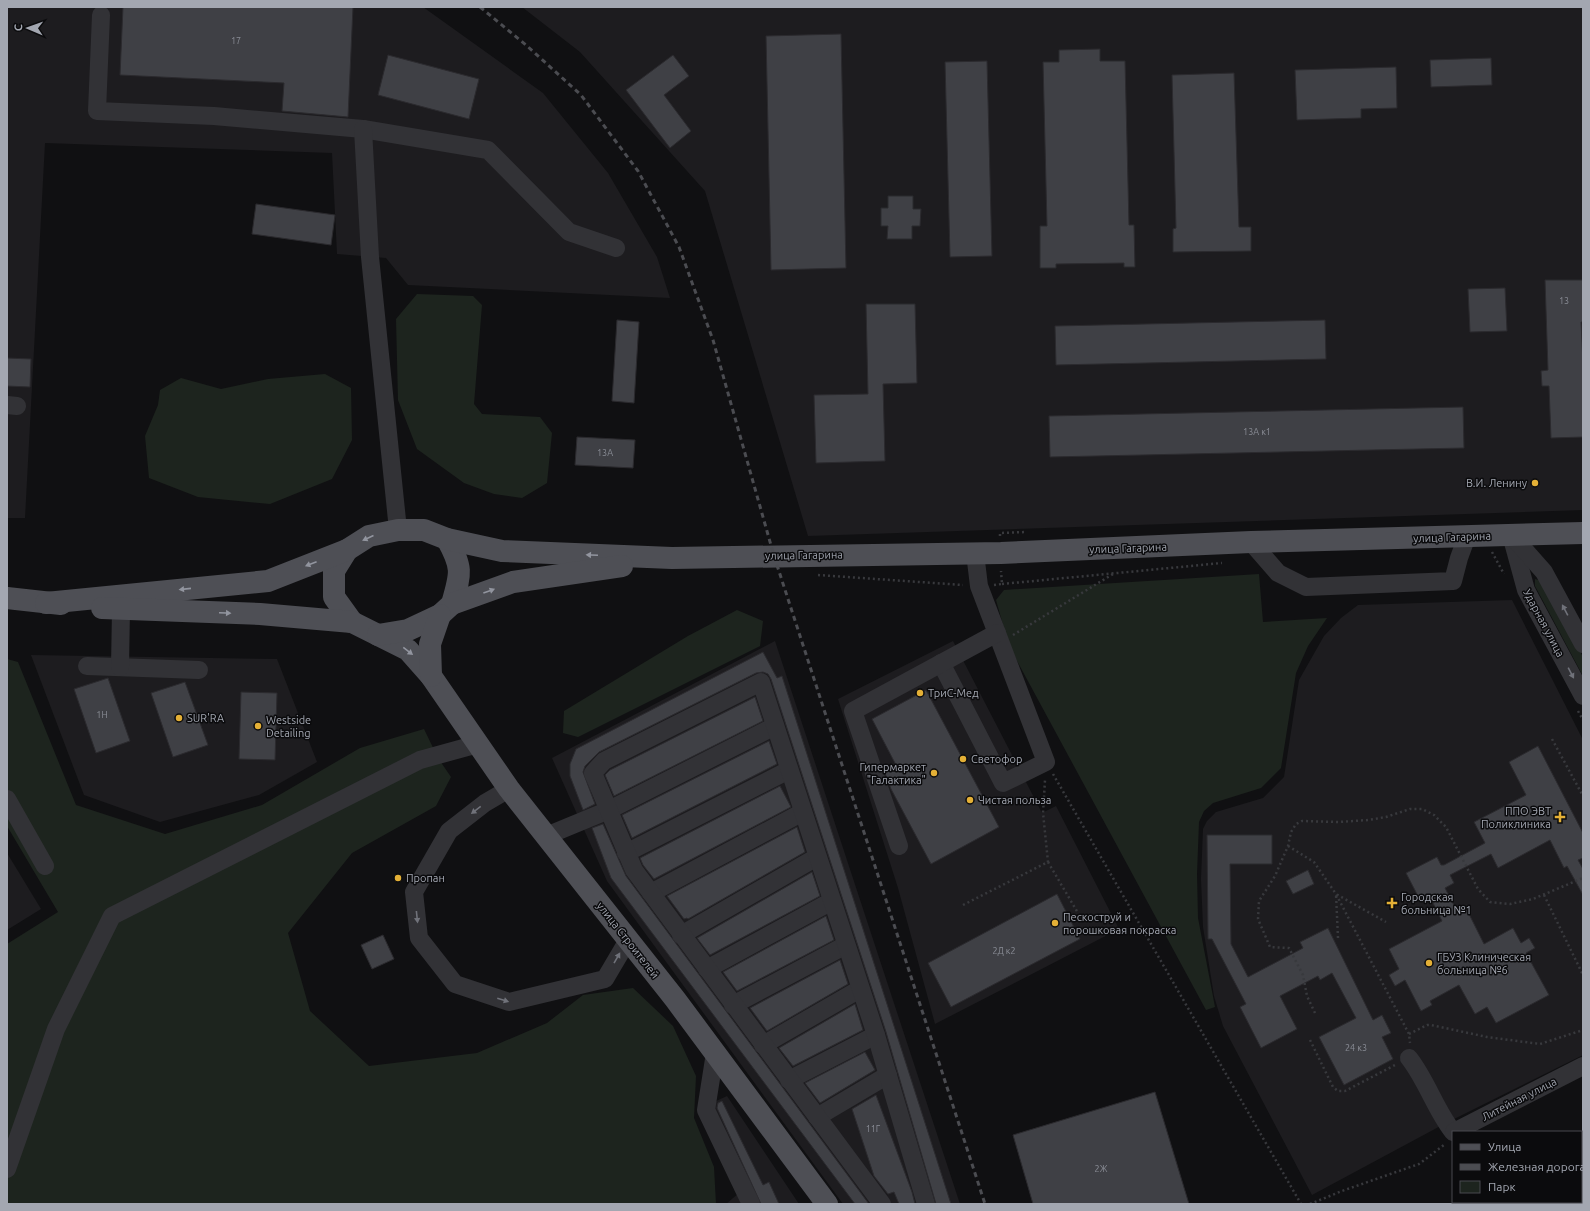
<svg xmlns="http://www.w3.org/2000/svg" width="1590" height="1211" font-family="Ubuntu,sans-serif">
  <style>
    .built { fill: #1d1c1f }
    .green { fill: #1d241e }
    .building { fill: #3f4045; stroke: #2b2a2e }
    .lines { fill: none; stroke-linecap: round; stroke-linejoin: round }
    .path { stroke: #38393d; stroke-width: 2.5; stroke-dasharray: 2 3; stroke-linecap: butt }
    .minor { stroke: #323236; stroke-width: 18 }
    .major { stroke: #4e4f55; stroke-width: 22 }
    .rail { stroke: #4b4c51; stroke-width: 3; stroke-dasharray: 5 4; stroke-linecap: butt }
    .oneway { fill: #92959f }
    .oneway2 { fill: #70727a }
    .poi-dot { fill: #e4b036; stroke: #0b0b0d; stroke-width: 1.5 }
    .labels { text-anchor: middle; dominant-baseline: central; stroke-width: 3; stroke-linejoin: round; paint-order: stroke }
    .number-label { font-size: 9px; fill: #8a8d96 }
    .poi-label { font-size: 11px; fill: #a3a7b1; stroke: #0b0b0d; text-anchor: start }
    .street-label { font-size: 11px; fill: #a3a7b1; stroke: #0b0b0d }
  </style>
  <rect width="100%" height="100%" fill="#101012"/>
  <g class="built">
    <polygon points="7,7 423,7 543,93 608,173 657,257 670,298 408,285 386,258 337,254 332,153 45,143 25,518 7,518"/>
    <polygon points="522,7 1583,7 1583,510 808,536 705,191 580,52"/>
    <polygon points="1512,600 1583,740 1583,1055 1446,1123 1312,1195 1223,1026 1214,996 1203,927 1201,879 1203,829 1207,821 1216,812 1263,798 1284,777 1299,680 1324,636 1341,618 1358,605"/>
    <polygon points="775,641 960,1204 843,1204 607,881 552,758"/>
    <polygon points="953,641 1042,813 1056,806 1119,929 935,1024 898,888 838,699"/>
    <polygon points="31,655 277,659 317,762 259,795 160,822 84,795"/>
    <polygon points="7,853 41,909 7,930"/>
    <polygon points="727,1096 799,1204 726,1204 739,1193 701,1108"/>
  </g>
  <g class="green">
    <polygon points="417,294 473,296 482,305 474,404 482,414 540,417 552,433 547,483 522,498 494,494 464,483 417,449 398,400 396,319"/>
    <polygon points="325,374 351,388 352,440 332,479 270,504 198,497 149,478 145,436 158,405 160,390 181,378 221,389 268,379"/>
    <polygon points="1259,574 1263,622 1327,618 1308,646 1296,673 1281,768 1261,788 1213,803 1204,811 1199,822 1197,874 1198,918 1215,1007 1206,1010 1016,659 1007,639 996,600 1004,590"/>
    <polygon points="1535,579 1542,581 1583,657 1583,676 1535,586"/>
    <polygon points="737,610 763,621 760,646 578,737 563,733 564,711 688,636"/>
    <polygon points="7,659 18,662 76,805 165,834 262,805 360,748 424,729 438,758 451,777 436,806 352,853 288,933 310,1011 369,1066 477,1053 547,1023 583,995 633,988 673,1026 696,1076 694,1118 714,1167 716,1204 7,1204 7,944 58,912 7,826"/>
  </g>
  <g class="building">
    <polygon points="123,7 353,7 348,117 282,111 284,83 120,75"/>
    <polygon points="841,34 846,268 771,270 766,36"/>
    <polygon points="1100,49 1100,61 1125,61 1129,225 1134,225 1135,267 1124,267 1124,263 1056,264 1056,268 1040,268 1040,226 1047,226 1043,62 1059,62 1059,50"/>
    <polygon points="388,55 479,79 469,119 378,95"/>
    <polygon points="673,55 689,76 664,95 691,131 670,148 626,90"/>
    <polygon points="1491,58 1492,85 1431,87 1430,60"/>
    <polygon points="987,61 992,256 950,257 945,62"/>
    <polygon points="1396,67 1397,108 1361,109 1361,118 1297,120 1295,70"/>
    <polygon points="1234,73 1239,227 1251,227 1251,251 1173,252 1173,229 1176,228 1172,75"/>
    <polygon points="888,196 913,196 913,209 921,209 920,226 912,226 912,239 887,239 888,226 881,226 881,208 888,208"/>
    <polygon points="256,204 335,215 331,245 252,234"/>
    <polygon points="1545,280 1583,280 1583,322 1581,322 1583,362 1583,437 1551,438 1549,386 1542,386 1541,371 1548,370"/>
    <polygon points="1505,288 1507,331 1470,332 1468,289"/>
    <polygon points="866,304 915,304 917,383 883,384 885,461 816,463 814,395 868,394"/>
    <polygon points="617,320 639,322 634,403 612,401"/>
    <polygon points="1325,320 1326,359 1056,365 1055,326"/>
    <polygon points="7,358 31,359 30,387 7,386"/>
    <polygon points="1463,407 1464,448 1050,457 1049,416"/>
    <polygon points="577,437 635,440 633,468 575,465"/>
    <polygon points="763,652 777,678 782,676 951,1204 936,1204 886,1032 771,679 768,674 763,672 756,673 599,752 585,766 583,772 595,804 583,810 570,776 570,764 576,749"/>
    <polygon points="108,678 130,741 96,753 74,689"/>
    <polygon points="185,682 208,745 173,757 151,693"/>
    <polygon points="926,690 999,827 931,864 891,789 885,773 897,767 872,719"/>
    <polygon points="241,692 277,693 275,760 239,759"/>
    <polygon points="755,697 763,721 614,796 605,775 610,770"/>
    <polygon points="769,741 777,764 632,838 622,815"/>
    <polygon points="1538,746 1583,833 1583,858 1578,860 1583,869 1583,895 1567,866 1564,868 1550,840 1498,868 1491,854 1450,875 1454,883 1445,888 1458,913 1466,908 1484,944 1513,928 1521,943 1529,938 1535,948 1526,953 1549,995 1496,1023 1487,1007 1475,1014 1459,985 1430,1001 1432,1005 1421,1011 1405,980 1395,986 1389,975 1399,969 1389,949 1442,921 1429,895 1420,900 1406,873 1437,857 1441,865 1444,865 1485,843 1474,822 1526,795 1509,762"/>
    <polygon points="780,786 791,807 654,879 643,865 640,858"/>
    <polygon points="603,824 626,876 869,1204 855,1204 611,878 592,828"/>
    <polygon points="797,827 805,852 688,919 687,918 684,919 667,896"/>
    <polygon points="1207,835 1272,835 1272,864 1230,864 1231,944 1248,977 1303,948 1300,942 1328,928 1373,1020 1382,1015 1391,1033 1382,1037 1393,1059 1344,1085 1319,1037 1356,1018 1332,973 1320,980 1318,976 1280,996 1297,1029 1261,1048 1240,1007 1246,1004 1212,939 1208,939"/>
    <polygon points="1308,870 1314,884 1293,894 1286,881"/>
    <polygon points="812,872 820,896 710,955 697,938"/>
    <polygon points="1057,894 1080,939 951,1007 928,963"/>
    <polygon points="826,916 834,940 737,991 723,972"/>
    <polygon points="383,935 394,959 372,969 361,945"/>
    <polygon points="840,960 848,984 767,1031 750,1008"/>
    <polygon points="855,1004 863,1030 793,1066 779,1048"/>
    <polygon points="865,1052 875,1070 820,1103 805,1083"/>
    <polygon points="1155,1092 1189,1204 1033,1204 1013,1135"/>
    <polygon points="876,1095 912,1192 915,1204 899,1204 894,1192 888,1194 874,1176 852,1109"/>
    <polygon points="722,1101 763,1185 769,1182 779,1204 761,1204 717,1108 718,1103"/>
  </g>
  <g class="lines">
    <g class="path">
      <polyline points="1000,536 1000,533 1026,532"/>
      <polyline points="1492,552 1504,574"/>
      <polyline points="818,575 963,585"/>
      <polyline points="1002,584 1222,563"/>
      <polyline points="994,585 1002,584 1001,571"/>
      <polyline points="1013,635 1113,574"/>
      <polyline points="1578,711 1583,720"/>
      <polyline points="1552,739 1583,796"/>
      <polyline points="1053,774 1301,1204"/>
      <polyline points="1288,846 1314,862 1336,894 1409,1034 1410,1043"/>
      <polyline points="1048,862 1078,913"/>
      <polyline points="1544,895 1583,975"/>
      <polyline points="963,905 1048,862 1043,813 1045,780"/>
      <polyline points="1338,938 1336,894 1386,922"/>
      <polyline points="1315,1013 1307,996 1303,975 1289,948 1270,947 1258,919 1259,901 1275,876 1288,846 1291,832 1296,824 1302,821 1339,822 1368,820 1386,817 1410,809 1422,809 1434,815 1446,827 1478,889 1490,902 1510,904 1533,899 1583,878"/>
      <polyline points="1409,1034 1427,1025 1431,1025 1487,1037 1540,1044 1583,1030"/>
      <polyline points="1310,1040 1333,1087 1338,1091 1345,1091 1395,1065"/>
      <polyline points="1310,1204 1342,1191 1419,1164 1444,1145"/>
      <polyline points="1473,1204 1473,1202"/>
    </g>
    <g class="minor">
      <polyline points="101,15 97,111 214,116 363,129 488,150 569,232 616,248"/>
      <polyline points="363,129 370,257 398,530"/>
      <polyline points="7,405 17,406"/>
      <polyline points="1511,535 1526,590 1583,696"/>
      <polyline points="1514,538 1544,572 1583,644"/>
      <polyline points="1251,542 1278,573 1306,587 1453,581 1459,558 1467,536"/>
      <polyline points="941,663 1003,783 1046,762 979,586 975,553"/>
      <polyline points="87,666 199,670"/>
      <polyline points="120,667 121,609"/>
      <polyline points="509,789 485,803 449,831 414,892 419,938 455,984 509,1002 605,979 628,940"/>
      <polyline points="7,799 45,866"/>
      <polyline points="546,836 609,810 775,726"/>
      <polyline points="899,846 853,711 997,633"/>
      <polyline points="626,853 789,770"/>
      <polyline points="651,893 803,812"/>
      <polyline points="681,935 817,857"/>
      <polyline points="707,969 832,901"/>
      <polyline points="733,1005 846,945"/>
      <polyline points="763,1045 860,989"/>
      <polyline points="715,1053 706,1110 751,1204"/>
      <path d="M1409,1058C1427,1081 1435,1109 1453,1132"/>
      <polyline points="789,1080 876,1035"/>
      <polyline points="817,1117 888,1075"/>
      <polyline points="1454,1132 1583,1066"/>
      <polyline points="7,1169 56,1029 112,916 420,760 478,744"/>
      <polyline points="1581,1177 1583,1176"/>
      <polyline points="882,1204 634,870 593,773 604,761 761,682 876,1035 926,1204"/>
      <polyline points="1529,1204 1533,1202"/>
    </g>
    <g class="major">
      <path d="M447,539C463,568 461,573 452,604"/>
      <polyline points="347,550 334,571 334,597 352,622"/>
      <polyline points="7,598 61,604"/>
      <polyline points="46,603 268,581 347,550 369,536 398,530 424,530 447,539 502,551 672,558 1001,553 1251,542 1583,533"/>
      <polyline points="102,608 260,614 352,622 408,650 431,676 509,789 675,999 827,1204"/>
      <polyline points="378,635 408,630 440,615 452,604 513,582 622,566"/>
      <polyline points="431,676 430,644 440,615"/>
    </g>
    <polyline class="rail" points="480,7 526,45 581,95 638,171 679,247 713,340 774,556 985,1204"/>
  </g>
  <defs><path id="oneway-solid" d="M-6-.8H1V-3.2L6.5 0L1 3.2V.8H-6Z"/></defs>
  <g class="oneway">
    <use href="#oneway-solid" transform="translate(368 538) rotate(156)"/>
    <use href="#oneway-solid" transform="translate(592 555) rotate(-177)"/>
    <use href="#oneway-solid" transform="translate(311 564) rotate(159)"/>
    <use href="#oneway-solid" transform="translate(185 589) rotate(174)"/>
    <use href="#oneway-solid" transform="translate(489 591) rotate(-20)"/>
    <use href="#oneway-solid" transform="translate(225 613) rotate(2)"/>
    <use href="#oneway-solid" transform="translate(408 651) rotate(38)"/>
  </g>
  <g class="oneway2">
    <use href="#oneway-solid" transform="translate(1565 610) rotate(-118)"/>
    <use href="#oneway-solid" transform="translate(1571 673) rotate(62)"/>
    <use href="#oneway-solid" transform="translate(476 810) rotate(142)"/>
    <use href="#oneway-solid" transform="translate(417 917) rotate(84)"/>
    <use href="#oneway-solid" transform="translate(617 958) rotate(-60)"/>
    <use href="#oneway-solid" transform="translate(503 1000) rotate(17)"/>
  </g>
  <g class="poi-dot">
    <circle cx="1535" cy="483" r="4"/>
    <circle cx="920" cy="693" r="4"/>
    <circle cx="179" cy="718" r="4"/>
    <circle cx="258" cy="726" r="4"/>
    <circle cx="963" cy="759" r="4"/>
    <circle cx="934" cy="773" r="4"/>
    <circle cx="970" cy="800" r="4"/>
    <path d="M1558 811h4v4h4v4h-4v4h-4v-4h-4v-4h4z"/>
    <circle cx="398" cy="878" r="4"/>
    <path d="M1390 897h4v4h4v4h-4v4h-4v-4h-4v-4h4z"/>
    <circle cx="1055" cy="923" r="4"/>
    <circle cx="1429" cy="963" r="4"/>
  </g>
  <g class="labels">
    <g class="number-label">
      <text x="236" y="41">17</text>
      <text x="1564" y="301">13</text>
      <text x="1257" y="432">13А к1</text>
      <text x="605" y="453">13А</text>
      <text x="102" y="715">1Н</text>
      <text x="1004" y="951">2Д к2</text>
      <text x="1356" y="1048">24 к3</text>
      <text x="873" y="1129">11Г</text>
      <text x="1101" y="1169">2Ж</text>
    </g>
    <g class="poi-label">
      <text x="1527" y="483" text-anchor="end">В.И. Ленину</text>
      <text x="928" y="693">ТриС-Мед</text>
      <text x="187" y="718">SUR'RA</text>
      <text x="266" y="720">Westside<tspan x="266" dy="13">Detailing</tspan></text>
      <text x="971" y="759">Светофор</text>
      <text x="926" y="767" text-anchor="end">Гипермаркет<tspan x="926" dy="13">"Галактика"</tspan></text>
      <text x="978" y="800">Чистая польза</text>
      <text x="1551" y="811" text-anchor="end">ППО ЭВТ<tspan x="1551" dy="13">Поликлиника</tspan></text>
      <text x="406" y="878">Пропан</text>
      <text x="1401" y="897">Городская<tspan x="1401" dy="13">больница №1</tspan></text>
      <text x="1063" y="917">Пескоструй и<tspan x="1063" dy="13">порошковая покраска</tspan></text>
      <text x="1437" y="957">ГБУЗ Клиническая<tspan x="1437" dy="13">больница №6</tspan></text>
    </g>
    <g class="street-label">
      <text transform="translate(1452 537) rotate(-2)">улица Гагарина</text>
      <text transform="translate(1128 548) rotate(-2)">улица Гагарина</text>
      <text transform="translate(804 555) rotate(-1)">улица Гагарина</text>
      <text transform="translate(1544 623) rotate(62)">Ударная улица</text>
      <text transform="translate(628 940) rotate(52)">улица Строителей</text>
      <text transform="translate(1519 1099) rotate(-27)">Литейная улица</text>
    </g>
  </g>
  <rect width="1590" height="1211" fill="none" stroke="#a3a7b1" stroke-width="16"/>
  <rect x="1452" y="1131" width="130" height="72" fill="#0b0b0d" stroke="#48494f"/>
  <rect x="1460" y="1144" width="20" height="6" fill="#4e4f55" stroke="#48494f"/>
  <text x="1488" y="1151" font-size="12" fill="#a3a7b1">Улица</text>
  <rect x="1460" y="1164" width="20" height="6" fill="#4b4c51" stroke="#48494f"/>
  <text x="1488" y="1171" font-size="12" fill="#a3a7b1">Железная дорога</text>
  <rect x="1460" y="1181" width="20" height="12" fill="#1d241e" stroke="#48494f"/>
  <text x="1488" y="1191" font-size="12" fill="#a3a7b1">Парк</text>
  <g transform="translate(28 28) rotate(272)" stroke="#0b0b0d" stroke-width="3" paint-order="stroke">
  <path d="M0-3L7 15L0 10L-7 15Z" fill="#a3a7b1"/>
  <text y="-6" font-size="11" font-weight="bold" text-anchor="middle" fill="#a3a7b1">С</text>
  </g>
</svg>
